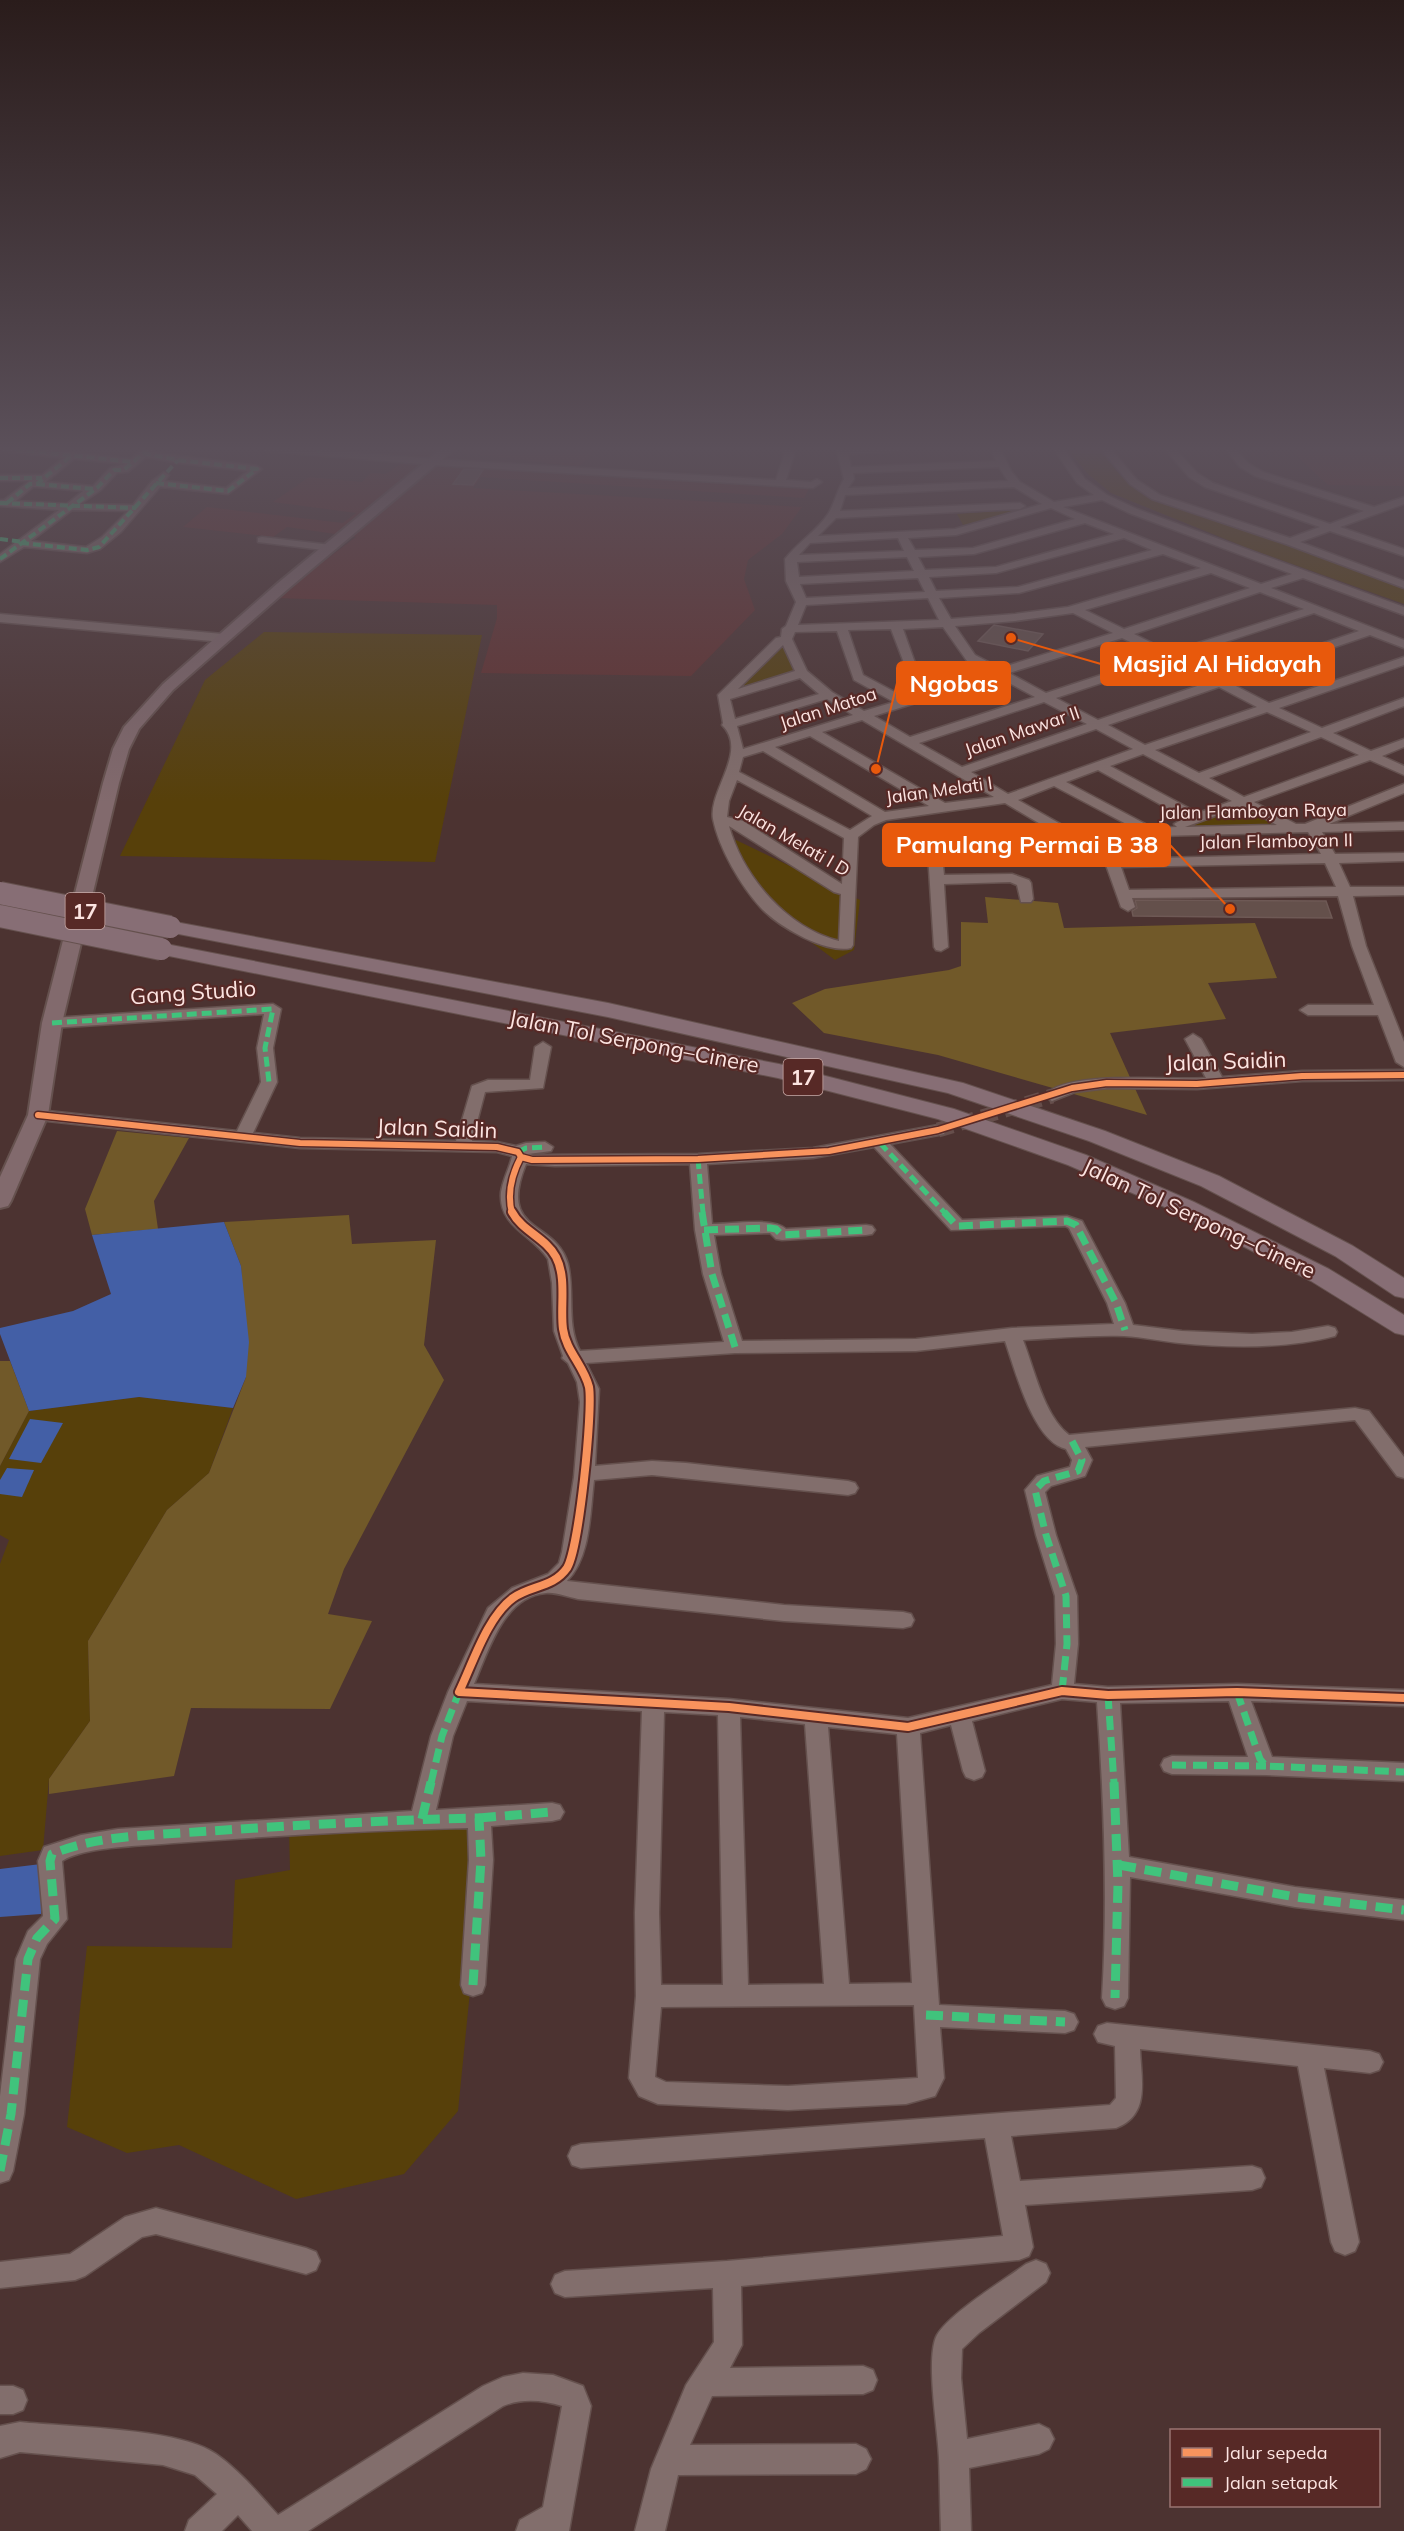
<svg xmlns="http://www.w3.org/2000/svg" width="1404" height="2531" font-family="Mulish,sans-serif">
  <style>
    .built { fill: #62302e }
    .green { fill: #57400a }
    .forest { fill: #715929 }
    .water { fill: #435fa6 }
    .building { fill: #64504b; stroke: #6e5955; stroke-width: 1.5 }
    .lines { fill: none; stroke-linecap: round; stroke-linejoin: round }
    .minor-tunnel { stroke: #664e4b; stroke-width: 15; stroke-dasharray: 15 8; stroke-linecap: butt }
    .minor-casing { stroke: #65514e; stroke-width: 3 }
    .major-casing { stroke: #65514e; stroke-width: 4 }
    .highway-casing { stroke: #65514e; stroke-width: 2 }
    .minor { fill: #826e6c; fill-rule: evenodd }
    .major { fill: #826a6d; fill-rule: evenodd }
    .highway { fill: #876e75; fill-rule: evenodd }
    .highway-bridge-casing { stroke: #65514e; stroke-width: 24; stroke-linecap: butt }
    .highway-bridge { stroke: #876e75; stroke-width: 22 }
    .quiet-far3 { stroke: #40c37c; stroke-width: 4; stroke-dasharray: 8 4; stroke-linecap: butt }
    .quiet-far2 { stroke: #40c37c; stroke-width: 5; stroke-dasharray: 10 5; stroke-linecap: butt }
    .quiet-far1 { stroke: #40c37c; stroke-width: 7; stroke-dasharray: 14 7; stroke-linecap: butt }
    .quiet { stroke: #40c37c; stroke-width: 9; stroke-dasharray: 17 9; stroke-linecap: butt }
    .cycleway-far1-casing { stroke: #572926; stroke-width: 9 }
    .cycleway-casing { stroke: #572926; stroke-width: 12 }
    .cycleway-far1 { stroke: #f8935d; stroke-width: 6 }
    .cycleway { stroke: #f8935d; stroke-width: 8 }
    .labels { text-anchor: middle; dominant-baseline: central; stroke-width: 4.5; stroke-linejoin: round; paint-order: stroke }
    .far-street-label { font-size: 18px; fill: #fce4e1; stroke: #572926 }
    .shield { fill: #572926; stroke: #caaca9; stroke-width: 1.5 }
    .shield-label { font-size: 21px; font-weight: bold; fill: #fce4e1 }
    .street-label { font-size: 22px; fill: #fce4e1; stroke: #572926 }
    .leader { fill: none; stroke: #e8590c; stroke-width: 2 }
    .callout-dot { fill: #e8590c; stroke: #572926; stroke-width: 2 }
    .callout { fill: #e8590c; stroke: #e8590c; stroke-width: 2 }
    .callout-label { font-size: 24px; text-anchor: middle; font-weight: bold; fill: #fff }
  </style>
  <rect width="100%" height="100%" fill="#4c3331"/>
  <g class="built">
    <polygon points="404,448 455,448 447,458 811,485 804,498 481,477 473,488 802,507 782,534 748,560 744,579 755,610 691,676 481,673 497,618 497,605 275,598 356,537 287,527 273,537 183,527 207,507 343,523 356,513 273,502 309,477 362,482 371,473 386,474 403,462 389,461"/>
    <polygon points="462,448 599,448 578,467 458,452"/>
    <polygon points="1288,448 1404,448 1404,486 1328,485"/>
  </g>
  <g class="green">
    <polygon points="1066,448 1098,448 1120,475 1144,492 1404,585 1404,604 1245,547 1111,493 1088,474"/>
    <polygon points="1038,508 963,525 957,514"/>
    <polygon points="264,632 482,635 435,862 120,856 205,680"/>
    <polygon points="786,639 802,673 725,694"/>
    <polygon points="1245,803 1289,826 1177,828"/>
    <polygon points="736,840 860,900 854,950 835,960 757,902 722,849"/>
    <polygon points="139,1397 233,1408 209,1473 167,1510 88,1641 90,1721 49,1779 43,1850 0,1856 0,1564 9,1540 0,1535 0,1466 29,1411"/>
    <polygon points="488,1812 458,2111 404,2174 296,2199 179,2145 127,2153 67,2127 87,1946 232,1948 235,1880 290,1870 289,1830"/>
  </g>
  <g class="forest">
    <polygon points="985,897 1058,903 1064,928 1255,923 1277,978 1208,983 1226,1019 1110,1033 1147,1115 938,1055 824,1033 792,1003 825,989 949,970 961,966 961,922 988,923"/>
    <polygon points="117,1131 189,1138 154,1201 158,1229 92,1235 85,1209"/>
    <polygon points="349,1215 352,1244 436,1240 424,1345 444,1380 344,1569 328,1614 372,1621 330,1709 191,1708 174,1776 49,1794 49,1779 90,1721 88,1641 167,1510 209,1473 246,1377 241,1266 224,1222"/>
    <polygon points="0,1361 10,1361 29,1411 0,1466"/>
  </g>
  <g class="water">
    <polygon points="224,1222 241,1266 249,1342 246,1377 233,1408 139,1397 29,1411 0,1334 0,1328 73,1311 111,1294 92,1235"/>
    <polygon points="30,1419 63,1423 41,1463 9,1459"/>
    <polygon points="7,1468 34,1470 22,1497 0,1494 0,1480"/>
    <polygon points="41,1864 41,1914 0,1917 0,1869"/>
  </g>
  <g class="building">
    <polygon points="464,469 483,470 473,485 453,484"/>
    <polygon points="994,625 1043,634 1028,651 978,641"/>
    <polygon points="1135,900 1326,901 1332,918 1133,916 1132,911 1137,908"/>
  </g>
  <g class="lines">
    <polyline class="minor-tunnel" points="938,1130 1052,1096"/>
    <defs>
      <g id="minor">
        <path d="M0,448H31L131,459L144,448H155L152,452L257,466L262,469L228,494L160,487L121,532L100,549L87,553L24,547L0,562V554L59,510L0,506V500H4L29,481H0V475H42L63,458L3,451ZM146,457L178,463L248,471L226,488L165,481L169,475L164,472L152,481L133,505L80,504L101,490L117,473L128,472ZM74,459L125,464L110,468L93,486L46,482ZM33,487H37L83,491L67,504L16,501ZM72,510L128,511L102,537L86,547L31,541Z"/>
        <polygon points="261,448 302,448 434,459 776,480 784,455 782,448 792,448 794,455 786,480 811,482 817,479 822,482 813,488 434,465 266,451"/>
        <path d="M836,448H903L898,451L848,454L851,467L996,461L990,448H1000L1011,471L1020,482L1054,502L1094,495L1077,483L1053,448H1063L1085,479L1107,495L1137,509L1404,607V615L1303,578L1271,588L1404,640V648L1370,635L1230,683L1269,703L1404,657V665L1279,708L1322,728L1404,698V706L1333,733L1371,751L1404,739V747L1382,756L1404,766V775L1370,760L1254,802L1296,824H1305L1404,784V793L1329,824L1404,822V830L1322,832L1335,854L1404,853V861L1339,863L1350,887H1404V895L1353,896L1366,946L1404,1042V1067L1396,1062L1378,1015H1308L1300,1010L1308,1005H1374L1352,946L1338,896L1132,898L1135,907L1128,911L1121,907L1106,865L1065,838L942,856L944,875L1012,874L1029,880L1031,883L1033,899L1031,902H1021L1017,885L1010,882L944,884L948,947L941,951L936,950L934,947L928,854L942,847L1054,832L1005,803L886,820L874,825L858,837L853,945L851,948C826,954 779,927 761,908C741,886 719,849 713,819C708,791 749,751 722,725L723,723L718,695L776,638L781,637L782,629L786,626L796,602L786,581L785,559C798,542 817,531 828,514C835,503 837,490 844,479ZM999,467L1008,481L848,488L854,479L853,473ZM1014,487L1042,504L955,529L818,536L836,518L1020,509L1025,506L1020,503L840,511L845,495ZM1102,500L1129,513L1292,574L1261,584L1063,507ZM1051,508L1075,519L973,548L915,550L908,538L956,535ZM1085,523L1114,534L996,567L925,570L918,557L974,554ZM898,538L904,551L799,555L810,543ZM1124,538L1152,550L1018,587L936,591L929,577L996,573ZM1163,554L1201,568L1068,607L1015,614L951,619L939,598L1019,593ZM907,557L914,571L799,577L797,562ZM1211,573L1250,588L1124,629L1085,610ZM918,578L925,592L806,598L800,584ZM1260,592L1304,609L1170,652L1134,634ZM928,598L939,620L798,625L806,605ZM1073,613L1113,633L1000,668L975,655L955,626L1015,621ZM1314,613L1359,631L1221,678L1179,657ZM943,627L967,661L988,672L955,683L915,663L903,629ZM891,629L906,668L943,686L906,698L863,675L848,630ZM837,631L854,680L894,702L864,711L832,692L807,671L792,639L795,632ZM1122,638L1159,656L1046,693L1009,673ZM783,645L795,671L738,689ZM1168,661L1209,682L1098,720L1056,698ZM998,677L1035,697L910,737L874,716ZM800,678L819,694L735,719L730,699ZM1219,687L1257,707L1145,745L1108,725ZM827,699L853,715L743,749L737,726ZM1044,702L1087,724L962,767L919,743ZM1267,712L1311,732L1199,773L1155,750ZM862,720L994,797L945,803L822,732ZM1096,729L1133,749L1008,794L971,772ZM810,736L929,806L885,812L775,747ZM1321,737L1359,755L1244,797L1209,778ZM763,751L872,816L850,830L739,772L743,757ZM1143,754L1232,801L1198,813L1110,766ZM1098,770L1185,818L1174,824L1177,827L1153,828L1066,782ZM737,780L844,838L842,884L743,821L727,817L729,801ZM1054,786L1134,828L1071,830L1018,800ZM1242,806L1277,825L1185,827ZM729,826L834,892L841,894L839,941C787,928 743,877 729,826ZM1308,832L1321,854L1115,859L1083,838ZM1325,863L1336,887L1129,890L1121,867Z"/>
        <polygon points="1100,448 1110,448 1137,480 1160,495 1290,538 1320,527 1205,487 1189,477 1164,448 1174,448 1197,473 1213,483 1330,524 1364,511 1255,476 1240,467 1225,448 1235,448 1248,463 1263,472 1374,507 1404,497 1404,504 1340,527 1404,549 1404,556 1330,531 1300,542 1404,581 1404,588 1286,544 1152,499 1130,484"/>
        <polygon points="262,537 331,545 337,548 331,551 258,542 258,538"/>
        <polygon points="0,614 223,634 229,638 223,642 0,622"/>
        <path d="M273,1004L281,1009L273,1048L277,1082L253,1133L300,1138L456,1141L472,1086L488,1080H530L535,1047L543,1042L551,1047L543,1088L485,1092L472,1141L497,1142L516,1146L526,1143L545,1142L553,1147L551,1151L528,1154L533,1155L698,1154L813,1148L938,1125L946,1130L944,1134L890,1144L962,1220L1067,1216L1082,1221L1125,1303L1133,1325L1182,1331L1252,1334L1292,1332L1328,1326L1335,1328L1337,1332L1335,1336C1285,1349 1230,1348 1179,1343C1161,1341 1143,1337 1124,1336C1091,1335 1057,1338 1023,1340C1034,1368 1044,1416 1069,1435L1355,1408L1369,1411L1404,1457V1478L1397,1476L1355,1420L1085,1447L1092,1460L1085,1476L1051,1486L1045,1492L1056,1535L1077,1596L1078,1644L1074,1684L1108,1687L1237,1684L1404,1690V1706L1251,1701L1272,1757L1404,1763V1781L1266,1775L1172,1774L1164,1771L1161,1765L1164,1759L1172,1756L1248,1757L1229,1701L1120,1703L1129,1857L1295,1887L1404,1900V1920L1295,1907L1130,1877L1128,1998L1124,2006L1115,2009L1106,2006L1102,1998C1108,1899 1104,1801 1097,1702L1062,1699L972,1721L985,1771L982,1777L974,1780L966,1777L963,1771L951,1725L920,1733L939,2005L1065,2011L1074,2014L1078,2022L1074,2030L1065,2033L940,2027L944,2078L935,2096L906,2104L788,2110L658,2104L639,2096L629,2078L636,1996L635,1913L642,1711L467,1701L453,1736L436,1810L552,1803L560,1805L564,1812L560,1819L552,1821L491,1826L493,1860L485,1985L482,1993L473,1996L464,1993L461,1985L469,1860L468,1828C370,1830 272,1836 174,1843C145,1846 85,1846 62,1861L67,1919L47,1944L40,1959L24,2114L13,2171L9,2180L0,2183V2096L16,1959L28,1931L43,1916L38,1861L44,1847L81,1835L118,1829L412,1811L431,1736L448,1692L488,1608L512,1588L548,1574L559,1563L562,1552L574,1477L580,1402L577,1382L568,1363L562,1358L563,1356L554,1331L552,1283L548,1259C532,1234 498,1227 501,1192C503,1179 510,1167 512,1156L497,1152L300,1148L38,1120L30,1115L38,1110L237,1131L261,1082L257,1048L264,1014L52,1028L44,1023L52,1018ZM874,1147L951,1230L1065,1226L1069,1228L1107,1303L1114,1324L1012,1328L916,1339L742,1341L721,1274L714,1235L770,1233L776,1239L782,1240L866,1235L872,1234L875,1230L872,1226L866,1225L786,1229C774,1217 730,1224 712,1224L707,1164L813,1158ZM526,1164L555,1166L690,1164L695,1230L703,1274L724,1342L580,1351C566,1324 575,1293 568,1264C556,1219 497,1235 526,1164ZM1005,1341C1015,1369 1033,1442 1066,1449L1072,1460L1070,1467L1037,1476L1025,1490L1036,1535L1055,1596L1056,1644L1052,1685L908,1718L729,1699L474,1684C488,1653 503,1596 546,1593C556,1592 568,1597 578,1599L784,1621L903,1628L911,1626L914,1620L911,1614L903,1612L784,1605L567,1581C591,1557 590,1512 594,1480L652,1475L848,1495L855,1493L858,1488L855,1483L848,1481L686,1463L652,1461L595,1466L599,1389L586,1363L735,1353L916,1351ZM664,1712L718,1715L723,1985H661L659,1913ZM740,1717L805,1724L824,1984L748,1985ZM828,1727L897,1734L912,1983L849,1984ZM914,2005L918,2078L788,2086L666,2082L655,2077L661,2007Z"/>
        <path d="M1193,1034L1201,1039L1222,1077L1302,1071L1404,1070V1080L1302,1081L1197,1089L1107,1088L1075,1092L1052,1101L1044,1096C1065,1069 1172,1081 1206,1078L1185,1039Z"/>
        <path d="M1107,2023L1370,2051L1379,2054L1383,2062L1379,2070L1370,2073L1324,2068L1359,2242L1355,2251L1345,2255L1335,2251L1331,2242L1298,2066L1140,2049C1141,2079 1151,2115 1116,2128L1011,2136L1020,2181L1252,2166L1261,2169L1265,2178L1261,2187L1252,2190L1025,2205L1033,2247L1029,2256L1019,2260L741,2286L742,2345L730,2368L863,2366L873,2370L877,2380L873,2390L863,2394L712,2396L690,2445L856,2444L866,2449L871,2459L866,2469L856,2474L678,2475L665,2531H635L651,2469L686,2385L714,2342L713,2288L565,2297L555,2293L551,2284L555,2275L565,2271L727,2261L1003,2236L985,2138L581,2168L572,2165L568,2156L572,2147L581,2144L1110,2105L1116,2098L1115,2046L1098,2042L1094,2034L1098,2026Z"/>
        <polygon points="156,2208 306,2248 316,2252 320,2261 316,2270 306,2274 156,2234 142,2237 85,2276 75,2280 0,2288 0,2262 70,2254 125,2217"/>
        <path d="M1036,2260L1046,2264L1050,2273L1046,2282L979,2333L962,2349L961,2378L967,2439L1039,2424L1049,2429L1054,2439L1049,2449L1039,2454L969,2468L971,2531H941C940,2507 940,2482 939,2458C938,2430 925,2357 937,2335C950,2313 1004,2280 1026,2264Z"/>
        <path d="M523,2373L553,2375L583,2386L591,2406L569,2531H516L520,2520L543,2507L562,2406C543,2400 522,2398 503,2406L308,2531H252L238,2515L222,2531H185L189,2520L217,2494L195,2475L163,2465L20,2452L0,2458V2426L20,2422C67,2427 180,2428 216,2454C239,2470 259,2494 278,2515L483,2386L503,2377Z"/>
        <polygon points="0,2386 13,2386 23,2390 27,2400 23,2410 13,2414 0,2414"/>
      </g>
      <polygon id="major" points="442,448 456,448 288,589 173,690 139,729 129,749 119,783 62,1023 48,1115 11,1201 8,1206 0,1208 0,1177 28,1115 42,1023 103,783 113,749 124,727 163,684 278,583"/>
      <g id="highway">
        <polygon points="170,921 608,1003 963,1083 1105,1131 1219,1176 1353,1246 1404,1278 1404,1298 1395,1296 1335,1256 1201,1186 1089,1141 948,1093 608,1017 163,931 160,927 163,923"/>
        <polygon points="161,943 779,1064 954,1109 1086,1155 1194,1202 1329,1269 1404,1315 1404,1335 1395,1333 1311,1281 1176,1212 1068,1165 938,1119 778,1078 154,953 150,949 154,945"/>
      </g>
    </defs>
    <use href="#minor" class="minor-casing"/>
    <use href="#major" class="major-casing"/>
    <use href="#highway" class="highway-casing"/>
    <use href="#minor" class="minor"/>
    <use href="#major" class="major"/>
    <use href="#highway" class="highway"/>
    <defs>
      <g id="highway-bridge">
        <polyline points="0,893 170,927"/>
        <polyline points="0,916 161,949"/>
      </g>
    </defs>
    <use href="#highway-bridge" class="highway-bridge-casing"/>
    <use href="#highway-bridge" class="highway-bridge"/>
    <g class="quiet-far3">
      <polyline points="3,448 133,462"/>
      <polyline points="317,452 321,448"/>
      <polyline points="143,453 178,460 257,469 228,491 156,483"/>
      <polyline points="0,478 42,478"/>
      <polyline points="37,484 93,489"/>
      <polyline points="0,503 136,508"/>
      <polyline points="7,503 30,484 37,484 71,456"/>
      <polyline points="0,539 23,542"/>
      <polyline points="21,543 87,550 99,547 178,460"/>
      <polyline points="0,559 97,488 114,470 124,470 147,450"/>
    </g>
    <g class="quiet-far2">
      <polyline points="52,1023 273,1009 265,1048 269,1082"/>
      <polyline points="880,1143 945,1213"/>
      <polyline points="518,1152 526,1148 545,1147"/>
      <polyline points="698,1159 703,1213"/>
    </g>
    <g class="quiet-far1">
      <polyline points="702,1212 712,1274 735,1347"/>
      <polyline points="944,1212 957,1226 1067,1221 1076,1225 1116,1303 1125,1330"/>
      <polyline points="704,1230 770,1228 776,1229 782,1235 866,1230"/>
      <polyline points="1062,1691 1067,1644 1066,1596 1046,1535 1035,1490 1044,1481 1078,1471 1082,1460 1072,1441"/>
      <polyline points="1237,1692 1260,1759 1266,1766 1404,1772"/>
      <polyline points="1108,1695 1114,1783"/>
      <polyline points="1172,1765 1266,1766"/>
      <polyline points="431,1783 442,1736 459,1692"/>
    </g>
    <g class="quiet">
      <polyline points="1114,1782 1118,1884 1115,1998"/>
      <polyline points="479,1818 552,1812"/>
      <polyline points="422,1819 431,1782"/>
      <polyline points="1119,1865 1295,1897 1404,1910"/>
      <polyline points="926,2015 1065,2022"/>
      <path d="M0,2171L11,2114L28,1959L37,1938L55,1919L50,1861L52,1854C101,1834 158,1835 210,1831C299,1825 389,1820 479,1818L481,1860L473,1985"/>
    </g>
    <defs>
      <g id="cycleway-far1">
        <polyline points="38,1115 300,1143 497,1147 518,1152 521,1157 532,1160 698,1159 829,1151 938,1130 1072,1088 1107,1083 1197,1084 1302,1076 1404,1075"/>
        <path d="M512,1213C507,1194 512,1174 521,1157"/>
      </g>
      <path id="cycleway" d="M512,1212C522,1231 546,1238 556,1257C567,1278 560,1307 563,1329C566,1351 584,1366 589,1387C593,1411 579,1549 567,1568C553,1588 531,1585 513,1598C487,1617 473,1663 459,1692L729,1707L908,1727L1062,1691L1108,1695L1237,1692L1404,1698"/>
    </defs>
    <use href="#cycleway-far1" class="cycleway-far1-casing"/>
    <use href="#cycleway" class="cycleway-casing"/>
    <use href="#cycleway-far1" class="cycleway-far1"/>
    <use href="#cycleway" class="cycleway"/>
  </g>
  <linearGradient id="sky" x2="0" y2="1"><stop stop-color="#2a1c1b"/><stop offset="0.56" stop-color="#5b505a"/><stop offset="1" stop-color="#5b505a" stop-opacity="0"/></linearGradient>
  <rect width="1404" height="802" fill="url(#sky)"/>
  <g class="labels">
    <g class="far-street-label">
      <text transform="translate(828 708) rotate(-18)">Jalan Matoa</text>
      <text transform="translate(1022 731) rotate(-19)">Jalan Mawar II</text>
      <text transform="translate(939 790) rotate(-8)">Jalan Melati I</text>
      <text transform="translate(1253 811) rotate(-1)">Jalan Flamboyan Raya</text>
      <text transform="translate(794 840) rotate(30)">Jalan Melati I D</text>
      <text transform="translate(1276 841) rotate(-1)">Jalan Flamboyan II</text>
    </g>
    <g class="shield">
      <rect x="65.5" y="893" width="39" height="36" rx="4.5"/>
      <rect x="783.5" y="1059" width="39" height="36" rx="4.5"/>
    </g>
    <g class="shield-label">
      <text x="85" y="911">17</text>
      <text x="803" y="1077">17</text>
    </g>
    <g class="street-label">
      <text transform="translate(193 992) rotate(-4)">Gang Studio</text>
      <text transform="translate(634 1041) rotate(11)">Jalan Tol Serpong–Cinere</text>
      <text transform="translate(1226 1061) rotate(-2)">Jalan Saidin</text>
      <text transform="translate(437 1128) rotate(2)">Jalan Saidin</text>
      <text transform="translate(1199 1218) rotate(25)">Jalan Tol Serpong–Cinere</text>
    </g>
  </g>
  <path class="leader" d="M1011 638L1101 664M876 769L897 683M1230 909L1170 845"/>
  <g class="callout-dot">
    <circle cx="1011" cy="638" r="6"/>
    <circle cx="876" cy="769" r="6"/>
    <circle cx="1230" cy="909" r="6"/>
  </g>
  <g class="callout">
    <rect x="1101" y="643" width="233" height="42" rx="6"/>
    <rect x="897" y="662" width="113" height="42" rx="6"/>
    <rect x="883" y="824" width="287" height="42" rx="6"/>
  </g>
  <g class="callout-label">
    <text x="1217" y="672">Masjid Al Hidayah</text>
    <text x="954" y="692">Ngobas</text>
    <text x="1027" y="853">Pamulang Permai B 38</text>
  </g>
  <rect x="1170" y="2429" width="210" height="78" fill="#572926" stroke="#997471" stroke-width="1.5"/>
  <rect x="1182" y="2448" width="30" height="9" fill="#f8935d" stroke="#997471" stroke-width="1.5"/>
  <text x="1224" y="2459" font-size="18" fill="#fce4e1">Jalur sepeda</text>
  <rect x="1182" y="2478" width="30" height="9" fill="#40c37c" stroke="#997471" stroke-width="1.5"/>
  <text x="1224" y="2489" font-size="18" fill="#fce4e1">Jalan setapak</text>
</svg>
